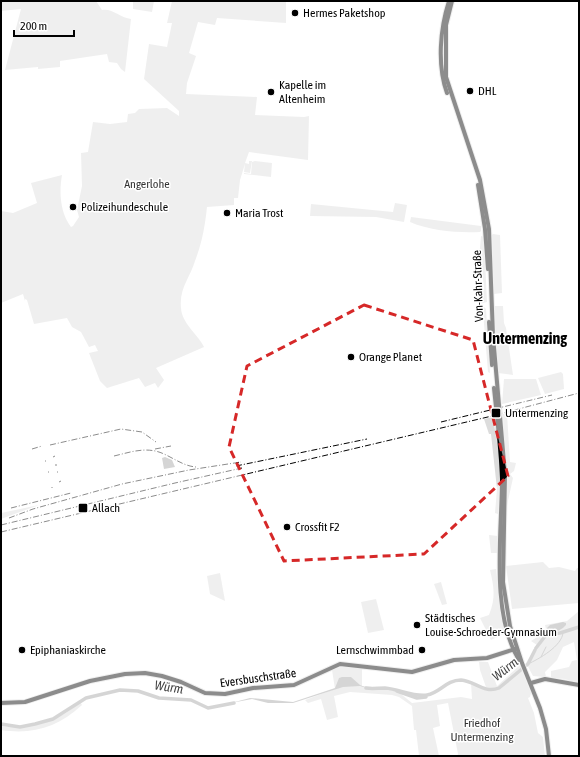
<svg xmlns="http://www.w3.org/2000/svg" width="580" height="757" font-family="'Asap Condensed',sans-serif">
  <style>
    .green { fill: #dcdcdc; fill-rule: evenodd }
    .water { fill: #a3a3a3 }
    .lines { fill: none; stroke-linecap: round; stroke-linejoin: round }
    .stream { stroke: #a3a3a3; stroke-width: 1 }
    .river { stroke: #a3a3a3; stroke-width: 3.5 }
    .major-casing { stroke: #dbdbdb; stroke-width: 6 }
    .major { stroke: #000; stroke-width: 4 }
    .rail { stroke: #000; stroke-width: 1; stroke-dasharray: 6 2 1 2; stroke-linecap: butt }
    .marked { fill: none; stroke: #d62828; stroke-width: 3; stroke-dasharray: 8 5; stroke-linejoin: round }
    .poi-dot { fill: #000; stroke: #fff; stroke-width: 1.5 }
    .labels { text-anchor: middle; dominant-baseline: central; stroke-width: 3; stroke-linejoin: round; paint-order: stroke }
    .poi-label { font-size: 12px; fill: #000; stroke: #fff; text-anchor: start }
    .park-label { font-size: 12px; fill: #333; stroke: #fff }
    .street-label { font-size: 12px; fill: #000; stroke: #fff }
    .water-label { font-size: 13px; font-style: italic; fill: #444; stroke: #fff }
    .district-label { font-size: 16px; font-weight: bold; fill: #000; stroke: #fff }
  </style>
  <rect width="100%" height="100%" fill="#fff"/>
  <g class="green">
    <path d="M1,1H96L102,10C112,8 121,18 131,19L125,72L121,69L117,63L109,62L107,54L60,61V67L38,69V67L5,70L21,9L1,11Z"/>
    <polygon points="133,1 154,1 152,12 133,9"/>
    <path d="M172,1H286V23L217,18L215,25L198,22L189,53L196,56L187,83L186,94L257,97L255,115L304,117L309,116L308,160L249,152L245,163L249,164V161H252L250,173L244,172L245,164L240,180L238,198H234V205L207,207C205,226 202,243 195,261C190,278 179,288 181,308C182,324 198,334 204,347L156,368L164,380L158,388L155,383L145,387L139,378L107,388L100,381L89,353L98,351L95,345L89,347L81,332L72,327L67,318L34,324L27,300L25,299V301L23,294L1,303V211L13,213L37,203L31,183L62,175C59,192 60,213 71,227L73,226L79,217L77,210L82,186L81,153L88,152L93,122L110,124L127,122L128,114L135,113L139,109L167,108L179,116V111L144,79L149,44L167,47L172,23H167Z"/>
    <polygon points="255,161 272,163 271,177 244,174 244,173 251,174 252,162"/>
    <polygon points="395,203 407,205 404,222 376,217 310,216 311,204 393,212"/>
    <path d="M411,217L481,226V231L480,232C457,233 431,231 410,222Z"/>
    <polygon points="493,234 500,235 502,293 494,294 492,235"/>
    <polygon points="481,236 484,237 487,302 479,304 478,303 484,288 481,260 479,259"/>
    <polygon points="494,306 503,306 504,323 506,328 513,375 498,373"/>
    <polygon points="484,307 486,309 490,373 488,372 483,312 476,311 478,308"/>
    <polygon points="561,372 563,374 564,389 545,394 538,378"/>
    <polygon points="504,379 536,379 541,395 502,404"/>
    <polygon points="503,414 507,414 510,462 516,463 514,471 510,474 513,478 506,510 506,477"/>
    <polygon points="493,417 498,451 500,487 498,514 495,513 497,489 491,434 489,434 484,419"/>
    <polygon points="39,505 1,519 1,513"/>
    <polygon points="489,535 498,536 498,553 491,553"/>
    <polygon points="543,562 549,568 559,567 575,571 577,568 579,568 579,603 512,609 506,566"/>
    <path d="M496,569L501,611L506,633L491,640L480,618L489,615C496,597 494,588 490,570Z"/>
    <polygon points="220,573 225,601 210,594 207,576"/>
    <polygon points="441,582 447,604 442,605 434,584"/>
    <polygon points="376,599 384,630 368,633 361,602"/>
    <path d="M579,611V684L565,679L533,676L526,663L537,645L531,641L539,636H543L547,633L545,625L567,621ZM574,642L577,660L572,661L569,667L551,671V677H546L545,672L557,660L563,647Z"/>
    <polygon points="479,662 488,662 497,686 520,665 531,693 530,697 528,698 534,713 538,733 543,737 545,756 457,756 458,754 448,703 437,705 440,726 433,728 439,756 419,756 416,730 414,730 412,706 399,697 392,695 350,692 334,696 338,717 327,720 321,699 308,703 305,700 335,689 332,670 343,666 362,669 362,686 401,690 401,694 412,703 461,697 472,699 471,683 487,690 480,670"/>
    <path d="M80,702L82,705C58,727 33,735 1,730V726C29,730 59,722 80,702Z"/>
  </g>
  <g class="water">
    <polygon points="165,457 172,460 175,467 164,469 162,458"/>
    <path d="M563,622L566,623V625C561,631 554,633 547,631V628L550,625Z"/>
    <polygon points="342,677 351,677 360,685 370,689 360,686 343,687 293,703 268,703 252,699 231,703 250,698 293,702 335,688 339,678"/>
  </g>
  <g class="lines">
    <g class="stream">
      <polyline points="541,657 546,647"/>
      <path d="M528,664C539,659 562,646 563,633"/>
    </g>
    <g class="river">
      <polyline points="536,648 546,635 560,633 579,627"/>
      <path d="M366,688C372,689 378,688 385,688C399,689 413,697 427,695C440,693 446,680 461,680C475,681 484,694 499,688L528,664L535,650"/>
      <polyline points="397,691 417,698 426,697"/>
      <polyline points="1,724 20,727 35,724 53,719 86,698 120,690 138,691 159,698 191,700 208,708 234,703"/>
    </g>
    <defs>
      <g id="major">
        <polyline points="452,1 446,25 446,77 480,180 489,229 493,336 505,474 503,582 510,626 522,663 540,708 546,729 549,756"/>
        <path d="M447,93C437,65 440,29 449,1"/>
        <polyline points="478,185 485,229 488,269"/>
        <polyline points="489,322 492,365"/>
        <path d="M494,388C497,418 501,448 502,479C502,532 490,613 519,660"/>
        <polyline points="531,683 545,679 579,685"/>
        <polyline points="1,703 25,702 90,681 125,674 145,673 162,676 181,682 205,693 225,694 253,688 294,685 340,664 412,672 454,660 487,658 515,649"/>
      </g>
    </defs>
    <use href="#major" class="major-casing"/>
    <use href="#major" class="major"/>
    <g class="rail">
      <polyline points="441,422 552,395"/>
      <polyline points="50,445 121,429 142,432 156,442"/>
      <polyline points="32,449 42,446"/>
      <polyline points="155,449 171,446"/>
      <path d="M114,456C131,452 147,446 164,454C175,459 184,466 196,467"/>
      <polyline points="53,457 55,456"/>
      <polyline points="45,461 46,461"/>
      <polyline points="55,465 57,465"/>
      <polyline points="236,466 367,439"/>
      <polyline points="48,472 49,472"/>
      <polyline points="57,472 58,472"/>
      <polyline points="59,482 61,481"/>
      <polyline points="52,488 52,487"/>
      <polyline points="11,508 71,493"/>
      <polyline points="9,518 33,509 122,484 189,470 241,462"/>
      <polyline points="1,525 175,483 242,468"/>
      <polyline points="1,532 492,416 579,393"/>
    </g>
  </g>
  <path d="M0 0H580V757H0ZM364,305L473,340L508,476L424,554L284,561L229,447L247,366Z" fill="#fff" fill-opacity=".55" fill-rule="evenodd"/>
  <path class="marked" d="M364,305L473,340L508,476L424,554L284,561L229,447L247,366Z"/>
  <g class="poi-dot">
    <circle cx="295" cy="13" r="4"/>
    <circle cx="470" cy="91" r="4"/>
    <circle cx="271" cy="92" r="4"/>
    <circle cx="73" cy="207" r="4"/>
    <circle cx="227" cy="213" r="4"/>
    <circle cx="351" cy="357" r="4"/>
    <rect x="491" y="408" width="10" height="10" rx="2"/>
    <rect x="78" y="503" width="10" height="10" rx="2"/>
    <circle cx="287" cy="527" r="4"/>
    <circle cx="417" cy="625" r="4"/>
    <circle cx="22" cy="650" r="4"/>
    <circle cx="422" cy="650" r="4"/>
  </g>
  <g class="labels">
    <g class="poi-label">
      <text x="303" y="13">Hermes Paketshop</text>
      <text x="279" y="85">Kapelle im<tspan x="279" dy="14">Altenheim</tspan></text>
      <text x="478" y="91">DHL</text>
      <text x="81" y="207">Polizeihundeschule</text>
      <text x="235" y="213">Maria Trost</text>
      <text x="359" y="357">Orange Planet</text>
      <text x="505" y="413">Untermenzing</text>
      <text x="92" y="508">Allach</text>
      <text x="295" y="527">Crossfit F2</text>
      <text x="425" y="618">Städtisches<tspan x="425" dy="14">Louise-Schroeder-Gymnasium</tspan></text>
      <text x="30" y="650">Epiphaniaskirche</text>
      <text x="414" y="650" text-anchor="end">Lernschwimmbad</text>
    </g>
    <g class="park-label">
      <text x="147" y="184">Angerlohe</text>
      <text x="482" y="723">Friedhof<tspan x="482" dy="14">Untermenzing</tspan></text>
    </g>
    <g class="street-label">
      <text transform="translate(478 286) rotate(-92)">Von-Kahr-Straße</text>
      <text transform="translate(258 678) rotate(-8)">Eversbuschstraße</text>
    </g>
    <g class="water-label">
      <text transform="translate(505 669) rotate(-38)">Würm</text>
      <text transform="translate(169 687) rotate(9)">Würm</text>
    </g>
    <g class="district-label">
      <text x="525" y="338">Untermenzing</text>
    </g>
  </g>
  <rect width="580" height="757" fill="none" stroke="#000000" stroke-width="4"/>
  <path d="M14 30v6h60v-6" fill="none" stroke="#000000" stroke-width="2"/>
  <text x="20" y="30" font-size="12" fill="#000000" stroke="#ffffff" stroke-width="3" paint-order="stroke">200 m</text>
</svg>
